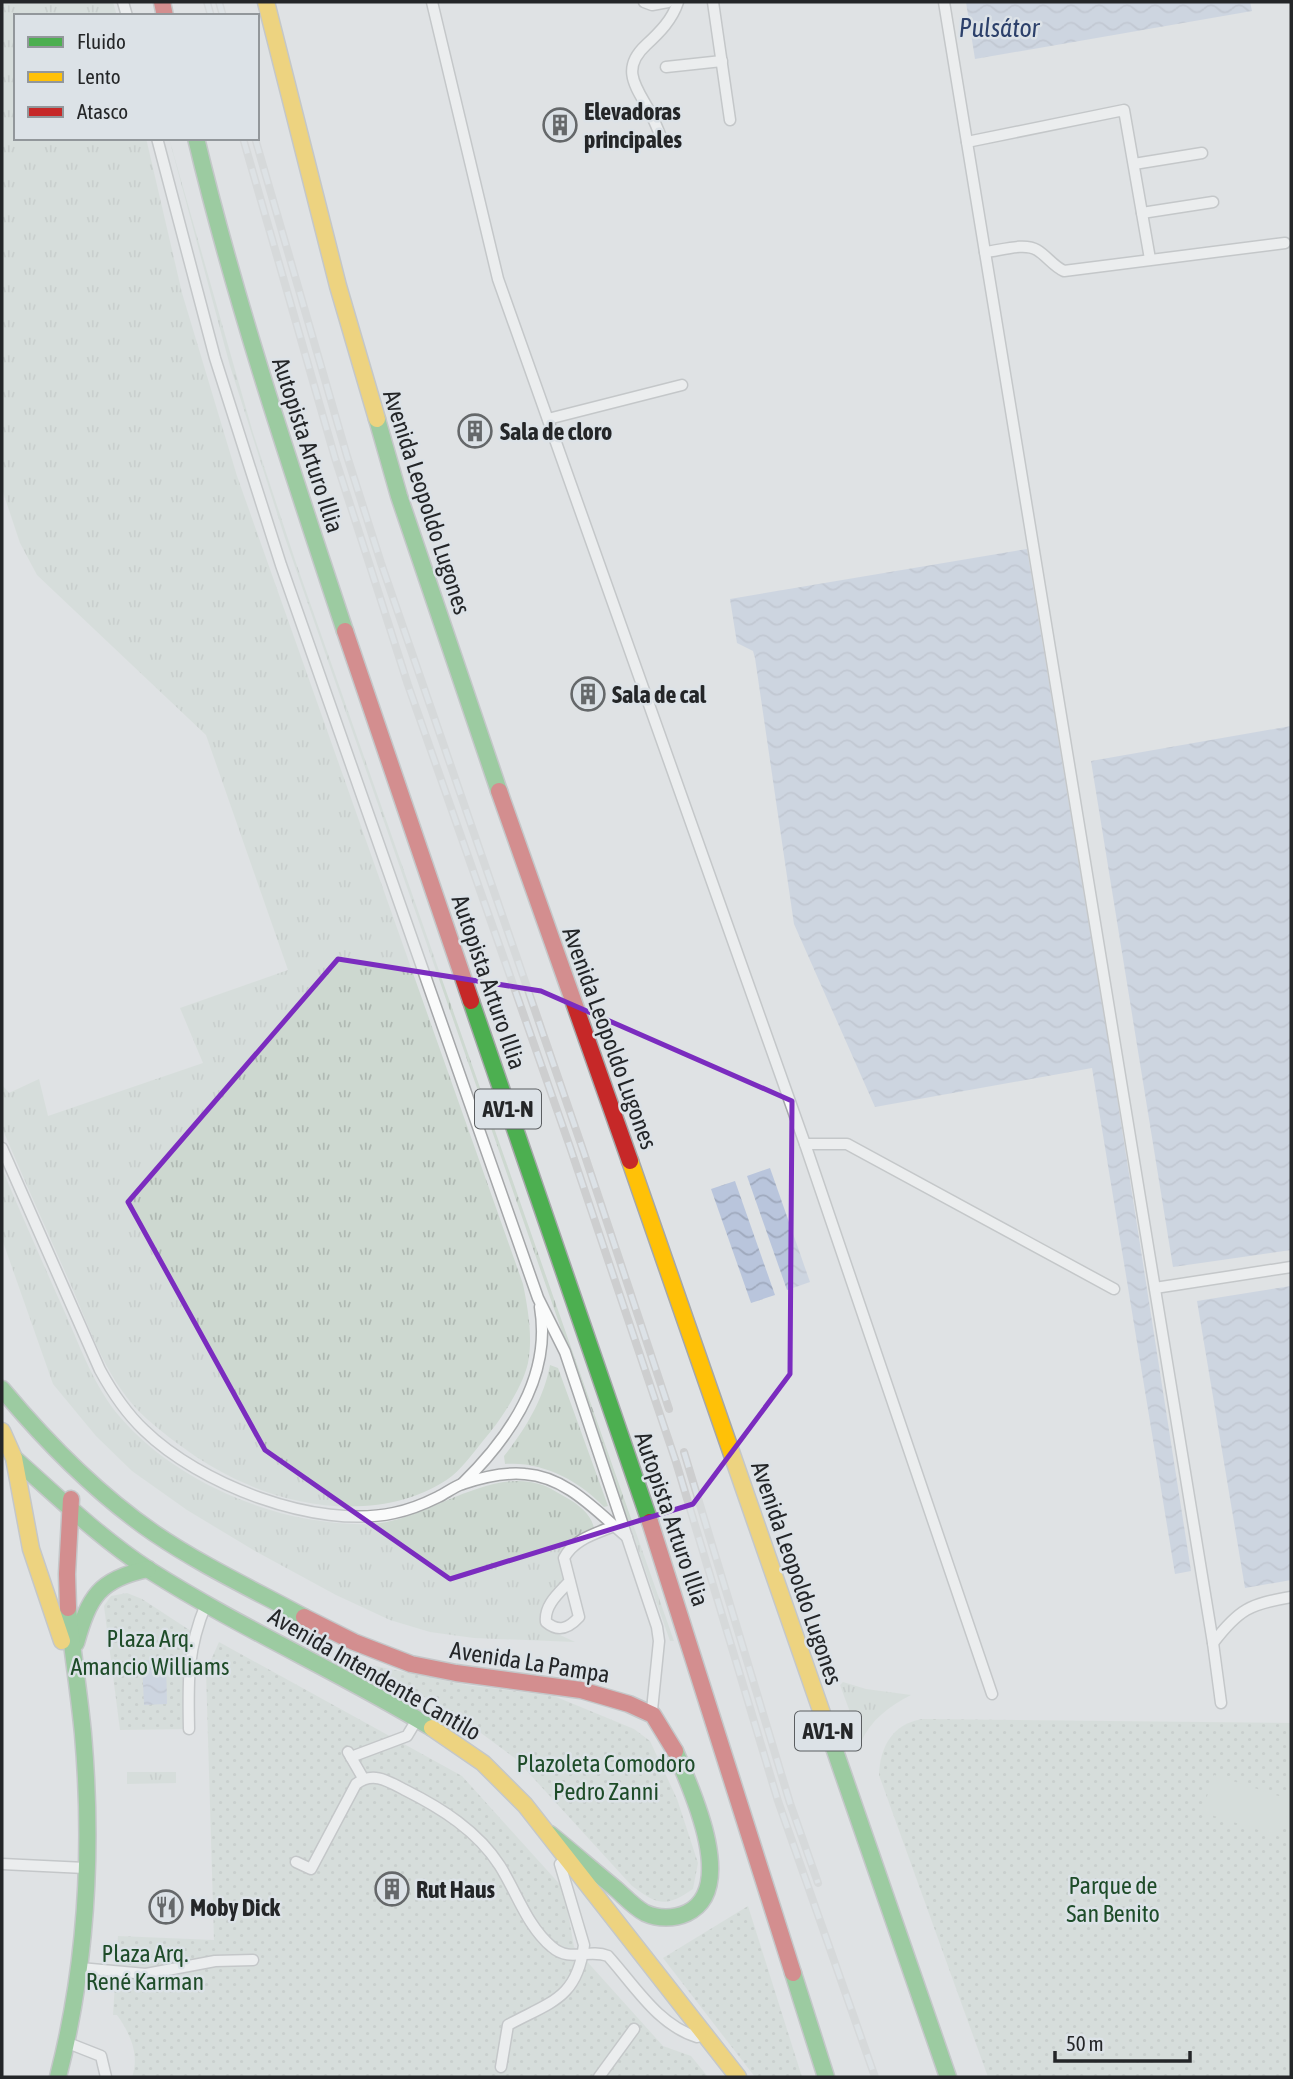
<svg xmlns="http://www.w3.org/2000/svg" width="1293" height="2079" font-family="'Asap Condensed',sans-serif">
  <style>
    .grass { fill: url(#grass-tufts) }
    .park { fill: url(#park-dots) }
    .pitch { fill: #cdd8d0 }
    .water { fill: url(#water-waves) }
    .lines { fill: none; stroke-linecap: round; stroke-linejoin: round }
    .lane-casing { stroke: #a5a7a9; stroke-width: 13 }
    .fast-casing { stroke: #a5a7a9; stroke-width: 19 }
    .slow-casing { stroke: #a5a7a9; stroke-width: 19 }
    .jam-casing { stroke: #a5a7a9; stroke-width: 19 }
    .lane { stroke: #fafbfb; stroke-width: 10 }
    .fast { stroke: #4caf50; stroke-width: 16 }
    .slow { stroke: #ffc107; stroke-width: 16 }
    .jam { stroke: #c62828; stroke-width: 16 }
    .rail-casing { stroke: #cdcecf; stroke-width: 8 }
    .rail { stroke: #dce2e7; stroke-width: 5; stroke-dasharray: 16; stroke-linecap: butt }
    .marked { fill: none; stroke: #7b2cbf; stroke-width: 5; stroke-linejoin: round }
    .labels { text-anchor: middle; dominant-baseline: central; stroke-width: 5; stroke-linejoin: round; paint-order: stroke }
    .shield { fill: #dce2e7; stroke: #5b5e61; stroke-width: 2 }
    .shield-label { font-size: 23px; font-weight: bold; fill: #242628 }
    .poi-label { font-size: 24px; font-weight: bold; fill: #242628; stroke: #dce2e7; text-anchor: start }
    .street-label { font-size: 24px; fill: #242628; stroke: #dce2e7 }
    .park-label { font-size: 24px; fill: #1e4c29; stroke: #dce2e7 }
    .water-label { font-size: 26px; font-style: italic; fill: #2c406a; stroke: #dce2e7 }
  </style>
  <defs>
    <pattern id="grass-tufts" width="24" height="20" patternUnits="userSpaceOnUse" patternTransform="scale(1.75)"><rect width="24" height="20" fill="#cdd8d0"/><path d="M3 7l-1-3M5 7V3M7 7l1-3M15 17l-1-3M17 17v-4M19 17l1-3" fill="none" stroke="#b0b9b3"/></pattern>
    <pattern id="park-dots" width="8" height="8" patternUnits="userSpaceOnUse" patternTransform="scale(1.75)"><rect width="8" height="8" fill="#cdd8d0"/><path d="M2 2h.1M6 6h.1" fill="none" stroke="#b0b9b3" stroke-width="1.8" stroke-linecap="round"/></pattern>
    <pattern id="water-waves" width="16" height="10" patternUnits="userSpaceOnUse" patternTransform="scale(1.75)"><rect width="16" height="10" fill="#b9c5dc"/><path d="M0 5q4-4 8 0t8 0" fill="none" stroke="#9fa9bd"/></pattern>
  </defs>
  <rect width="100%" height="100%" fill="#dfe2e4"/>
  <g class="grass">
    <path d="M2,2H113L117,16H16V138H146L182,293L237,476L523,1284C528,1309 533,1337 528,1363C523,1386 502,1418 487,1436C476,1449 465,1465 452,1476C396,1518 310,1512 249,1485C212,1470 177,1445 147,1419C107,1383 91,1331 70,1283C47,1231 24,1179 2,1128V1085L9,1093L39,1079L48,1116L203,1063L180,1008L288,970L206,735L37,575L20,543L2,489Z"/>
    <polygon points="169,138 253,433 295,560 674,1641 670,1641 285,538 230,366"/>
    <path d="M2,1169C23,1218 44,1266 66,1315C81,1349 95,1388 120,1417C165,1470 240,1507 308,1519C334,1523 361,1527 387,1522C433,1513 492,1469 539,1484C548,1486 558,1493 567,1498C579,1505 591,1514 594,1528L571,1539L559,1555L564,1580L541,1611L543,1627L575,1642L474,1638L430,1632L390,1620L336,1595L255,1551L187,1510L132,1471L96,1436L53,1384L2,1239Z"/>
    <path d="M550,1365L558,1368L608,1506L604,1507C580,1481 542,1461 505,1464L504,1456C525,1430 544,1398 550,1365Z"/>
    <path d="M843,1682L866,1689L911,1695C889,1706 871,1720 861,1742L840,1685Z"/>
    <polygon points="127,1772 176,1772 176,1783 127,1784"/>
  </g>
  <g class="park">
    <polygon points="127,1593 142,1599 194,1633 189,1729 120,1730 104,1606 111,1596"/>
    <path d="M219,1642L462,1776L564,1889L574,1947L663,2046L691,2056L708,2077H132C140,2055 130,2033 117,2015H113L118,1936L214,1940L206,1671Z"/>
    <path d="M366,1664L466,1685L554,1696L634,1729L650,1741L677,1799L698,1863L693,1889C665,1908 658,1905 632,1886L516,1759L458,1716Z"/>
    <path d="M922,1719L1291,1723V2077H988L879,1775C880,1746 893,1724 922,1719Z"/>
    <polygon points="748,1906 802,2077 755,2077 663,1958"/>
  </g>
  <polygon class="pitch" points="1214,1775 1291,1800 1281,1837 1202,1812"/>
  <g class="water">
    <polygon points="966,2 1250,2 1252,11 975,59"/>
    <polygon points="1027,549 1112,1065 1191,1571 1175,1574 1092,1068 875,1107 794,924 755,658 753,651 737,643 730,599"/>
    <polygon points="1291,726 1291,1250 1173,1267 1091,761"/>
    <polygon points="770,1168 810,1282 787,1290 747,1176"/>
    <polygon points="735,1181 775,1295 751,1303 711,1189"/>
    <polygon points="1291,1286 1291,1580 1245,1588 1197,1301"/>
    <polygon points="166,1659 167,1704 144,1705 142,1661"/>
  </g>
  <g class="lines">
    <defs>
      <g id="lane">
        <polyline points="123,2 127,16"/>
        <polyline points="432,2 498,279 805,1144 992,1694"/>
        <polyline points="644,2 652,5 668,2"/>
        <polyline points="713,2 730,120"/>
        <polyline points="944,2 1213,1643 1221,1703"/>
        <polyline points="666,67 722,61"/>
        <polyline points="157,138 215,358 281,565 538,1298 565,1352 657,1627 659,1641 652,1710"/>
        <path d="M663,142C659,132 655,122 650,112C636,87 620,69 646,45C660,32 672,20 678,2"/>
        <polyline points="967,142 1124,110 1150,259"/>
        <polyline points="1134,164 1202,153"/>
        <polyline points="1142,213 1213,202"/>
        <path d="M985,252C999,251 1024,242 1037,250C1047,256 1053,266 1064,271L1285,243"/>
        <polyline points="548,419 682,385"/>
        <polyline points="805,1144 847,1144 1114,1289"/>
        <path d="M2,1148L100,1370C112,1392 125,1412 144,1430C199,1484 316,1530 394,1513C409,1510 424,1504 438,1497C446,1493 454,1487 462,1484C480,1478 505,1472 525,1474C567,1477 596,1511 627,1537"/>
        <polyline points="1155,1288 1291,1267"/>
        <path d="M462,1484C510,1437 552,1377 540,1307"/>
        <path d="M570,1581C559,1593 544,1605 546,1622C559,1633 569,1628 579,1617L564,1558C574,1539 595,1534 614,1526"/>
        <path d="M1213,1643C1239,1609 1250,1604 1291,1597"/>
        <path d="M189,1729C188,1680 187,1650 206,1604"/>
        <polyline points="348,1752 363,1778"/>
        <polyline points="351,1757 407,1736 416,1721"/>
        <path d="M296,1862L311,1869L356,1784C373,1771 388,1781 405,1790C441,1808 478,1831 500,1866C517,1893 527,1926 552,1947C570,1963 588,1948 608,1956C635,1986 658,2025 697,2037"/>
        <polyline points="2,1864 85,1868"/>
        <polyline points="80,1968 146,1974 215,1961 253,1960"/>
        <polyline points="68,2043 101,2056 106,2077"/>
        <path d="M501,2067L508,2025C550,2002 577,1999 584,1945L560,1864"/>
        <polyline points="599,2077 634,2029"/>
      </g>
      <g id="fast">
        <path d="M196,138C236,305 291,468 345,631"/>
        <polyline points="377,419 399,496 499,791"/>
        <polyline points="471,1001 650,1522"/>
        <path d="M2,1389C47,1443 96,1493 154,1533C201,1565 254,1590 304,1617"/>
        <path d="M14,1458C58,1497 100,1538 149,1570C240,1628 340,1672 432,1728"/>
        <path d="M76,1643C89,1597 99,1579 148,1569"/>
        <polyline points="824,1719 948,2077"/>
        <path d="M550,1834C572,1852 594,1871 616,1889C625,1897 634,1907 645,1913C658,1919 674,1919 687,1913C738,1889 691,1788 675,1751"/>
        <polyline points="793,1973 826,2077"/>
        <path d="M58,2077C87,1964 93,1850 83,1734C79,1692 72,1650 68,1608"/>
      </g>
      <g id="slow">
        <polyline points="266,2 338,286 377,419"/>
        <polyline points="630,1161 824,1719"/>
        <polyline points="2,1431 14,1458 31,1549 62,1641"/>
        <polyline points="432,1728 483,1763 525,1805 738,2077"/>
      </g>
      <g id="jam">
        <polyline points="162,2 165,16"/>
        <polyline points="345,631 471,1001"/>
        <polyline points="499,791 630,1161"/>
        <polyline points="650,1522 793,1973"/>
        <polyline points="68,1608 67,1574 71,1499"/>
        <polyline points="304,1617 354,1642 411,1664 456,1673 581,1690 629,1704 653,1715 675,1751"/>
      </g>
    </defs>
    <use href="#lane" class="lane-casing"/>
    <use href="#fast" class="fast-casing"/>
    <use href="#slow" class="slow-casing"/>
    <use href="#jam" class="jam-casing"/>
    <use href="#lane" class="lane"/>
    <use href="#fast" class="fast"/>
    <use href="#slow" class="slow"/>
    <use href="#jam" class="jam"/>
    <defs>
      <g id="rail">
        <polyline points="207,2 211,16"/>
        <polyline points="219,2 223,16"/>
        <polyline points="243,138 335,458 370,566 408,685 570,1147 676,1462 778,1801 875,2077"/>
        <polyline points="255,138 347,456 381,563 583,1150 669,1409"/>
        <polyline points="684,1452 790,1803 818,1883"/>
      </g>
    </defs>
    <use href="#rail" class="rail-casing"/>
    <use href="#rail" class="rail"/>
  </g>
  <path d="M0 0H1293V2079H0ZM338,959L541,991L792,1101L790,1374L693,1504L450,1579L265,1450L128,1202Z" fill="#dfe2e4" fill-opacity=".55" fill-rule="evenodd"/>
  <path class="marked" d="M338,959L541,991L792,1101L790,1374L693,1504L450,1579L265,1450L128,1202Z"/>
  <defs>
    <symbol id="building-ring" viewBox="-11 -11 22 22"><circle r="9.5" fill="#dce2e7" stroke="#65686a" stroke-width="1.5"/><path d="M-4-6H4V6H1V3H-1V6H-4ZM-2.5-4.3h1.7v1.8h-1.7ZM.8-4.3h1.7v1.8H.8ZM-2.5-1h1.7V.8h-1.7ZM.8-1h1.7V.8H.8Z" fill="#65686a"/></symbol>
    <symbol id="restaurant-ring" viewBox="-11 -11 22 22"><circle r="9.5" fill="#dce2e7" stroke="#65686a" stroke-width="1.5"/><path d="M-5-6h1v4h1v-4h1v4h1v-4h1v5L-1.5 .5V6h-2V.5L-5-1ZM5-6V6H3V1.5H1.5Q1.5-4 5-6Z" fill="#65686a"/></symbol>
  </defs>
  <g fill-rule="evenodd">
    <use href="#building-ring" x="541" y="106" width="38" height="38"/>
    <use href="#building-ring" x="456" y="412" width="38" height="38"/>
    <use href="#building-ring" x="569" y="675" width="38" height="38"/>
    <use href="#building-ring" x="373" y="1870" width="38" height="38"/>
    <use href="#restaurant-ring" x="147" y="1888" width="38" height="38"/>
  </g>
  <g class="labels">
    <g class="shield">
      <rect x="475" y="1089.5" width="66" height="39" rx="5"/>
      <rect x="795" y="1711.5" width="66" height="39" rx="5"/>
    </g>
    <g class="shield-label">
      <text x="508" y="1109">AV1-N</text>
      <text x="828" y="1731">AV1-N</text>
    </g>
    <g class="poi-label">
      <text x="584" y="111">Elevadoras<tspan x="584" dy="28">principales</tspan></text>
      <text x="500" y="431">Sala de cloro</text>
      <text x="612" y="694">Sala de cal</text>
      <text x="416" y="1889">Rut Haus</text>
      <text x="190" y="1907">Moby Dick</text>
    </g>
    <g class="street-label">
      <text transform="translate(308 445) rotate(72)">Autopista Arturo Illia</text>
      <text transform="translate(427 502) rotate(72)">Avenida Leopoldo Lugones</text>
      <text transform="translate(489 982) rotate(71)">Autopista Arturo Illia</text>
      <text transform="translate(610 1038) rotate(70)">Avenida Leopoldo Lugones</text>
      <text transform="translate(672 1519) rotate(71)">Autopista Arturo Illia</text>
      <text transform="translate(797 1573) rotate(71)">Avenida Leopoldo Lugones</text>
      <text transform="translate(530 1662) rotate(9)">Avenida La Pampa</text>
      <text transform="translate(375 1674) rotate(30)">Avenida Intendente Cantilo</text>
    </g>
    <g class="park-label">
      <text x="150" y="1638">Plaza Arq.<tspan x="150" dy="28">Amancio Williams</tspan></text>
      <text x="606" y="1763">Plazoleta Comodoro<tspan x="606" dy="28">Pedro Zanni</tspan></text>
      <text x="1113" y="1885">Parque de<tspan x="1113" dy="28">San Benito</tspan></text>
      <text x="145" y="1953">Plaza Arq.<tspan x="145" dy="28">René Karman</tspan></text>
    </g>
    <g class="water-label">
      <text x="999" y="28">Pulsátor</text>
    </g>
  </g>
  <rect width="1293" height="2079" fill="none" stroke="#242628" stroke-width="7"/>
  <rect x="14" y="14" width="245" height="126" fill="#dce2e7" stroke="#92979b" stroke-width="2"/>
  <rect x="28" y="37" width="35" height="10" fill="#4caf50" stroke="#92979b" stroke-width="2"/>
  <text x="77" y="49" font-size="21" fill="#242628">Fluido</text>
  <rect x="28" y="72" width="35" height="10" fill="#ffc107" stroke="#92979b" stroke-width="2"/>
  <text x="77" y="84" font-size="21" fill="#242628">Lento</text>
  <rect x="28" y="107" width="35" height="10" fill="#c62828" stroke="#92979b" stroke-width="2"/>
  <text x="77" y="119" font-size="21" fill="#242628">Atasco</text>
  <path d="M1055 2051v10h135v-10" fill="none" stroke="#242628" stroke-width="3.5"/>
  <text x="1066" y="2051" font-size="21" fill="#242628" stroke="#dce2e7" stroke-width="5" paint-order="stroke">50 m</text>
</svg>
